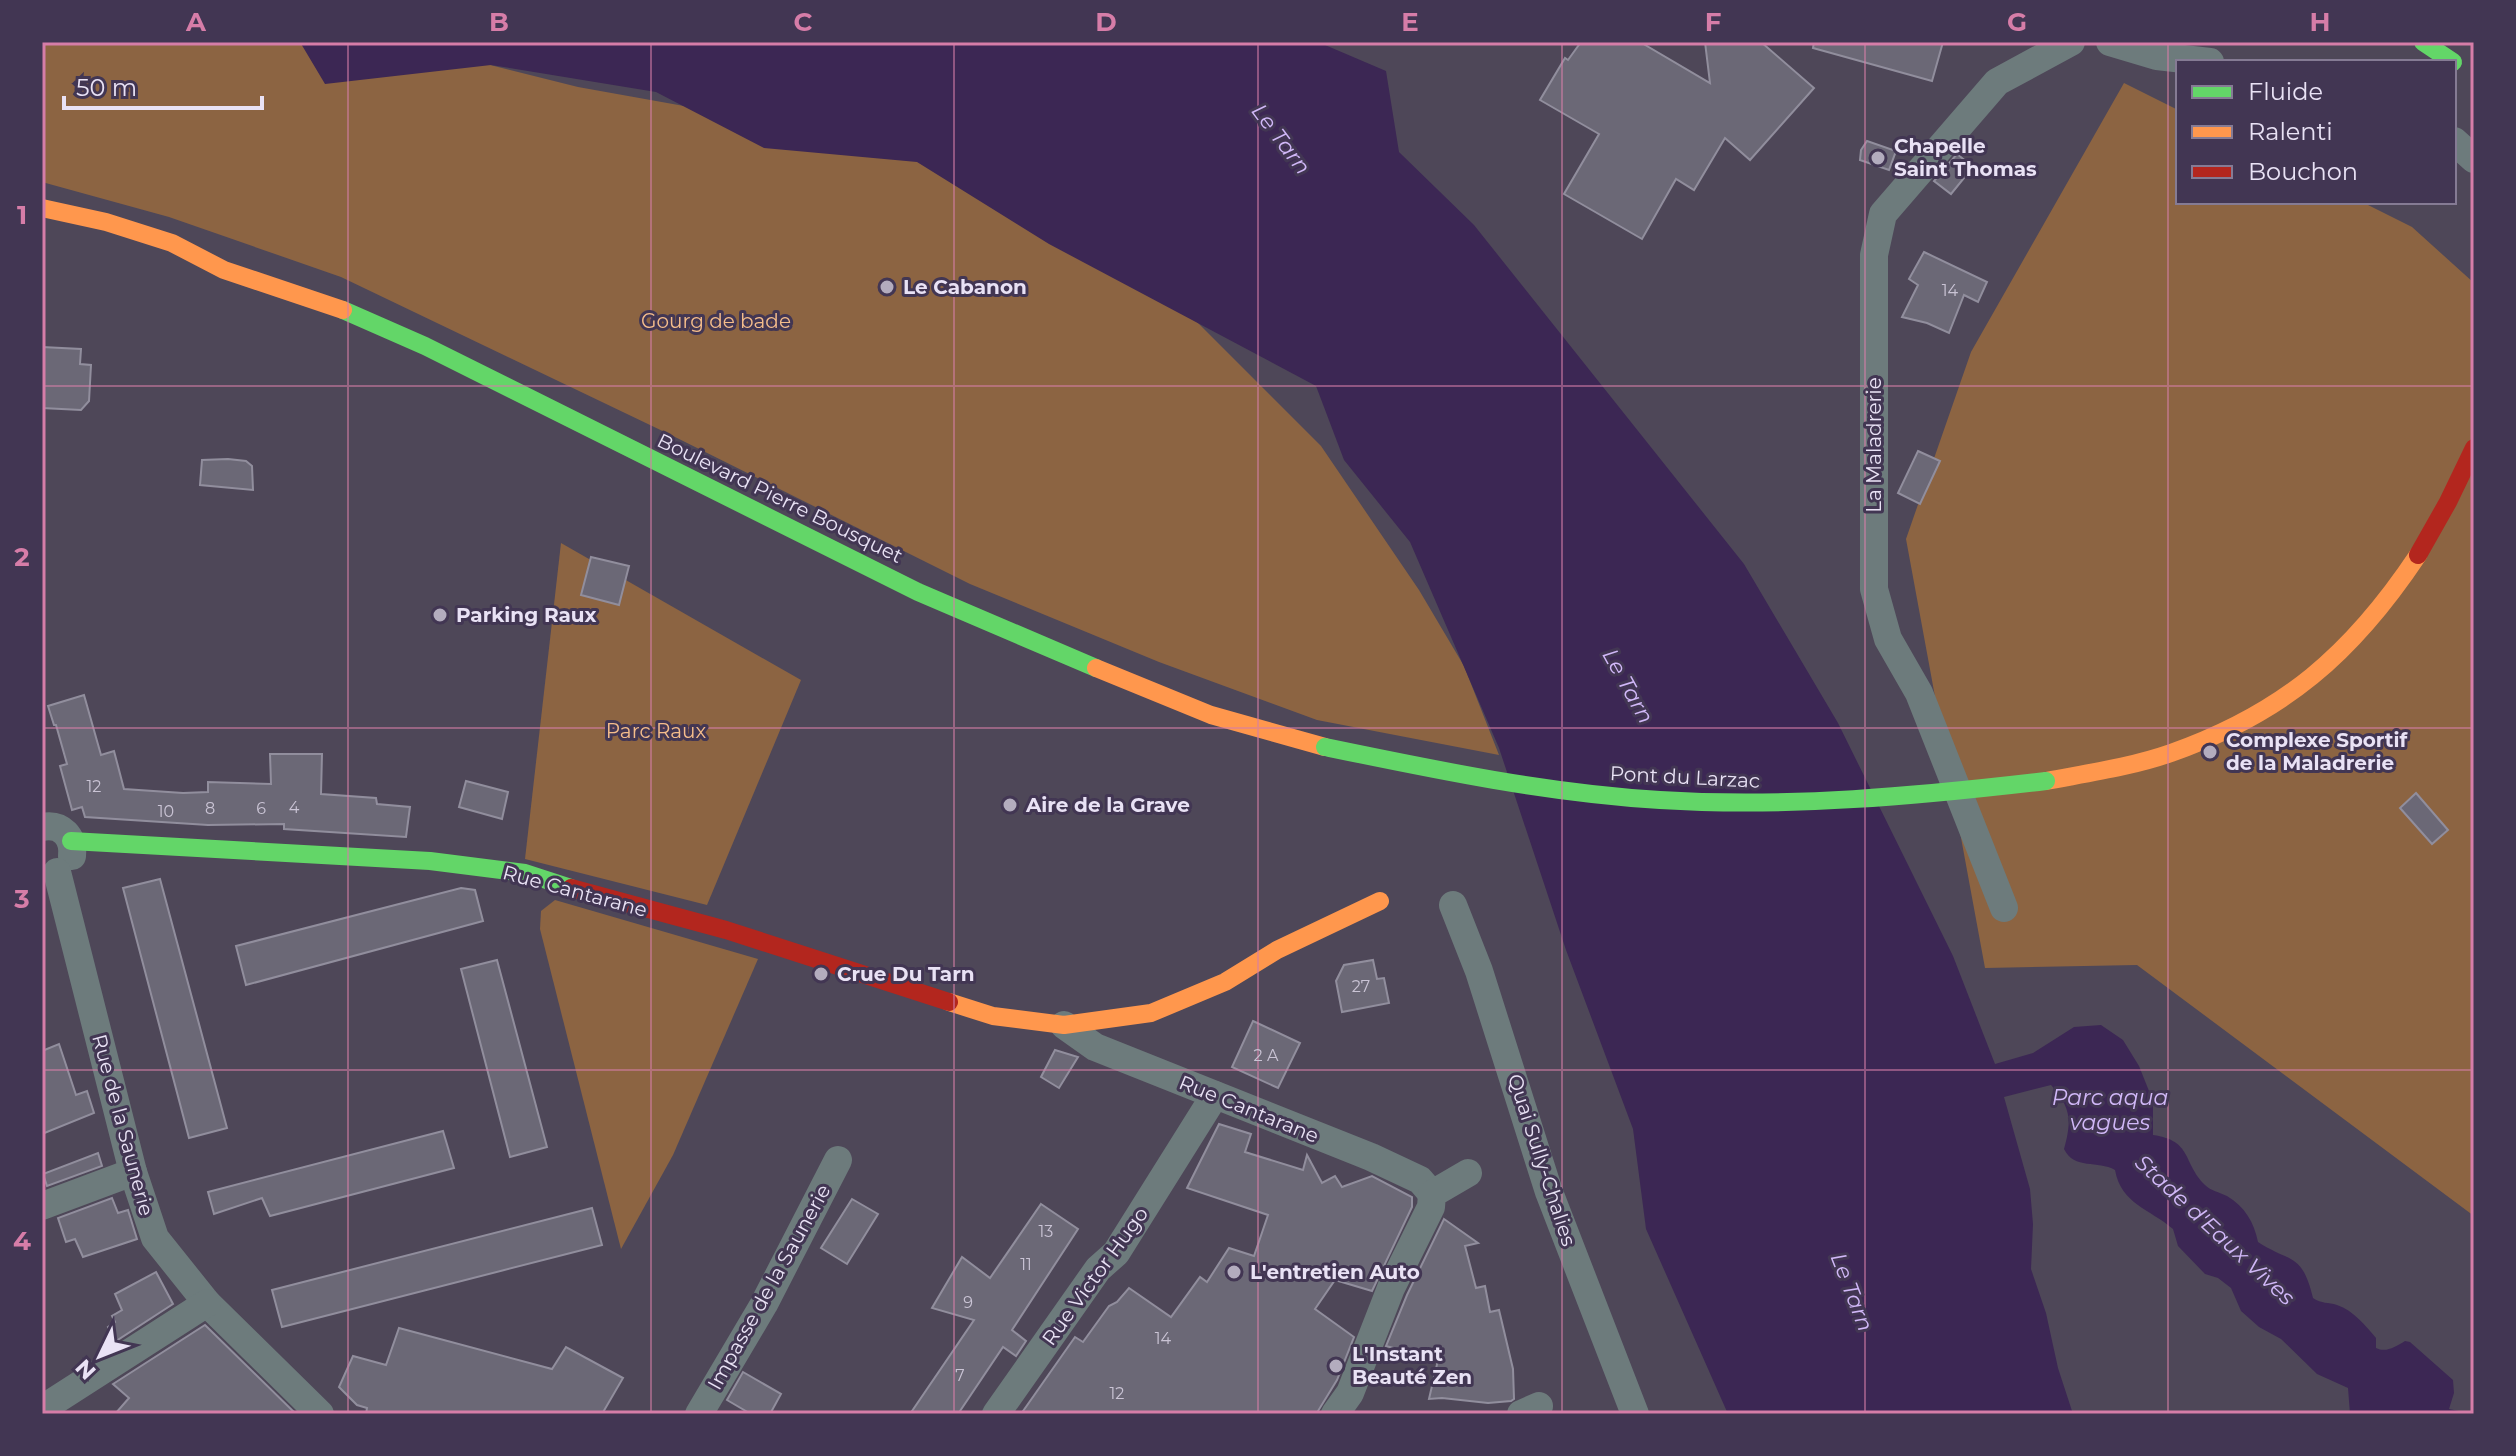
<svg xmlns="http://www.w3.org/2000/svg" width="2516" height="1456" font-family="Montserrat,sans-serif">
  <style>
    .green { fill: #8c6442 }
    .water { fill: #3c2754 }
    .building { fill: #6b6876; stroke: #918e9d; stroke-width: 2 }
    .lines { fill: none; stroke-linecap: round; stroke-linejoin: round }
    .street { stroke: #6d7b7c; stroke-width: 28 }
    .fast { stroke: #63d668; stroke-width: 18 }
    .slow { stroke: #ff974d; stroke-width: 18 }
    .jam { stroke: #b3261e; stroke-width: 18 }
    .fast-bridge { stroke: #63d668; stroke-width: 18 }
    .grid { fill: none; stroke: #d67da8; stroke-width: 2; stroke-opacity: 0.55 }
    .poi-dot { fill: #b3acbe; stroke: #423653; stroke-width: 3 }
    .labels { text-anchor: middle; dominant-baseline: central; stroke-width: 6; stroke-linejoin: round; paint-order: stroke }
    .number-label { font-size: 16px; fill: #cac4d5 }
    .poi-label { font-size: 20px; font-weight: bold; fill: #e9e2f5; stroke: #423653; text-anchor: start }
    .park-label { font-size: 20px; fill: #f5bd8b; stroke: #423653 }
    .street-label { font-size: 20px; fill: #e9e2f5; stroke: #423653 }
    .water-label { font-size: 22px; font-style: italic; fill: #d1b8f8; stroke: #423653 }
    .neatline { fill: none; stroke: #d67da8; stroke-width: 3 }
    .grid-label { font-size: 26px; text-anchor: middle; font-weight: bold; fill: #d67da8 }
  </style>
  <rect width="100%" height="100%" fill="#4e4758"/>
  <g class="green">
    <polygon points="42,42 399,42 578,87 723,113 949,163 1166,291 1321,446 1419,590 1464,666 1499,755 1317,720 1159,662 970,584 673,436 341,277 169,217 42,182"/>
    <polygon points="2124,83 2178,110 2178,202 2362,202 2412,227 2474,283 2474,1216 2137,965 1985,968 1906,539 1971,352"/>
    <polygon points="561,543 801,680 707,905 525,859"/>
    <polygon points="555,900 758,959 673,1155 621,1249 540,929 541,911"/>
  </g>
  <path class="water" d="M300,42H1318L1386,71L1399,152L1474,225L1744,564L1838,723L1953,956L1995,1064L2033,1053L2074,1027L2101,1025L2123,1040L2139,1066L2153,1101V1135C2193,1141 2182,1162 2205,1185C2211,1191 2219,1192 2227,1196C2245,1207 2254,1222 2258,1242C2290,1263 2302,1252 2313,1298C2322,1304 2328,1302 2337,1305C2354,1311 2365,1325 2376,1338V1348C2386,1353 2395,1347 2405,1341L2410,1342L2453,1380L2454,1393L2449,1409L2473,1414H2350L2348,1388L2317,1374L2281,1339L2259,1327L2241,1311L2231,1288L2218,1278L2205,1274L2178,1246L2173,1229C2150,1209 2121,1204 2115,1170C2098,1160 2074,1170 2064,1149C2072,1120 2071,1108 2051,1085L2004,1097L2030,1189L2033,1224L2031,1269L2046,1313L2058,1368L2073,1414H1728L1646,1229L1633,1129L1566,950L1499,748L1410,542L1344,460L1316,386L1049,244L917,162L764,148L656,92L491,65L325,84Z"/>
  <g class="building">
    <polygon points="1581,42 1640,42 1710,83 1705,42 1761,42 1814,88 1750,160 1725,138 1694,190 1676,179 1642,239 1564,194 1599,134 1540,100 1565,58 1568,60"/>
    <polygon points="1814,42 1943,42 1932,81 1813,48"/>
    <polygon points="1867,141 1896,151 1889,170 1860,160 1861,150"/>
    <polygon points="1957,154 1973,167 1951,194 1934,181"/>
    <polygon points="1924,252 1987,282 1978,302 1964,295 1949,333 1927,323 1902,317 1918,285 1909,279"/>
    <polygon points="42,347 81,349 80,364 91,365 89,401 81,410 42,408"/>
    <polygon points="1918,451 1940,461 1920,504 1898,493"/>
    <polygon points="228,459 246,461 252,466 253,490 200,485 202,460"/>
    <polygon points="591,557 629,566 619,605 581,595"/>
    <polygon points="84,695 101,755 114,751 124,789 183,793 208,792 208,782 271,784 270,754 322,754 321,794 376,798 377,804 410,807 406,837 284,829 284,824 208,825 85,817 82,807 72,810 60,766 67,764 56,725 54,725 48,706"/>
    <polygon points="466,781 508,792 502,819 459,807"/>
    <polygon points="2416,793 2448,830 2432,844 2400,808"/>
    <polygon points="160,879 227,1128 189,1138 123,888"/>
    <polygon points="461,888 475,890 483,921 246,985 236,946"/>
    <polygon points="497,960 547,1147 510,1157 461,969"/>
    <polygon points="1373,960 1377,979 1384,978 1389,1003 1342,1012 1336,981 1344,965"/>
    <polygon points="1253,1021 1300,1043 1278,1088 1232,1067"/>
    <polygon points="59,1044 76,1095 87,1091 94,1113 42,1134 42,1051"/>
    <polygon points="1055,1050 1078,1057 1059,1088 1041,1077"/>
    <polygon points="1219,1124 1251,1134 1245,1152 1303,1170 1307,1155 1322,1183 1335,1176 1342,1187 1372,1176 1412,1197 1412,1207 1372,1291 1335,1280 1315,1309 1354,1337 1337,1380 1318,1411 1316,1414 1021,1414 1075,1337 1083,1342 1109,1306 1117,1302 1129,1288 1171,1317 1200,1277 1207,1282 1229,1248 1254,1256 1268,1215 1187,1188"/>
    <polygon points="443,1131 454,1168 270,1216 262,1198 214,1214 208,1192"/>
    <polygon points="98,1153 102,1166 47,1186 43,1174"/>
    <polygon points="112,1198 118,1213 128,1210 137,1239 83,1257 75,1239 66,1242 58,1218"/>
    <polygon points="852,1199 878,1214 847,1264 821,1248"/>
    <polygon points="1041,1204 1078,1229 1012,1330 1026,1341 1016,1356 1003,1347 958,1414 910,1414 974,1320 932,1308 962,1257 990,1278"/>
    <polygon points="592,1208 602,1245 282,1327 272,1290"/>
    <polygon points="1444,1219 1478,1243 1465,1246 1476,1288 1485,1286 1490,1312 1499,1310 1513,1369 1514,1399 1511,1401 1488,1403 1442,1398 1429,1399 1438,1360 1386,1346 1407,1295"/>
    <polygon points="156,1272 173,1304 116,1341 108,1327 115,1322 112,1316 122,1310 115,1294"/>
    <polygon points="205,1325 296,1414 115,1414 129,1398 113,1384"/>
    <polygon points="399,1328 552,1369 566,1347 623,1378 602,1414 366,1414 367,1408 357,1405 339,1387 353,1356 386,1365"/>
    <polygon points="743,1372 781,1394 770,1414 751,1414 727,1400"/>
  </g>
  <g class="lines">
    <g class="street">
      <polyline points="2110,42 2157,56 2210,62"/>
      <polyline points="2454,141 2474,159"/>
      <path d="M42,827C62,823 74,837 72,856"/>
      <polyline points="57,872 133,1172 155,1238 207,1303 320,1414"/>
      <polyline points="1453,905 1479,971 1549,1192 1635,1414"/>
      <polyline points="2004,908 1919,693 1888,639 1874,589 1874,255 1883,214 1997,82 2071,42"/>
      <polyline points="1064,1025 1095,1047 1371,1157 1420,1180 1432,1194"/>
      <polyline points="42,1206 133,1172"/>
      <polyline points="42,1409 207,1303"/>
      <polyline points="699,1414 764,1304 838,1160"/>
      <polyline points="996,1414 1098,1269 1116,1253 1215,1095"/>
      <polyline points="1335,1414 1350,1393 1391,1288 1431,1207 1432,1194 1468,1173"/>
      <polyline points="1521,1414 1539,1406"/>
    </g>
    <g class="fast">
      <polyline points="2423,42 2453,62"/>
      <polyline points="343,310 425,346 918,592 1096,668"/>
      <polyline points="71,841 430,861 525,873 571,888"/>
    </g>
    <g class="slow">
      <polyline points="42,208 106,222 172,243 224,270 343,310"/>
      <polyline points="1096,668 1211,715 1325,747"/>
      <path d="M2046,781C2088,773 2131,767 2171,753C2284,713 2352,654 2418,555"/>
      <polyline points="949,1002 993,1016 1064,1025 1151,1013 1225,982 1277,950 1380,901"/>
    </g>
    <g class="jam">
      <polyline points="2418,555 2448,502 2474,448"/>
      <polyline points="571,888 726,930 949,1002"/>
    </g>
    <path class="fast-bridge" d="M1325,747C1436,770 1546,793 1660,800C1789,808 1918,796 2046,781"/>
  </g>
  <path class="grid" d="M348,42V1414M651,42V1414M954,42V1414M1258,42V1414M1562,42V1414M1865,42V1414M2168,42V1414M42,386H2474M42,728H2474M42,1070H2474"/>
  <g class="poi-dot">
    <circle cx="1878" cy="158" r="8"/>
    <circle cx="887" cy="287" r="8"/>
    <circle cx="440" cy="615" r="8"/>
    <circle cx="2210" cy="752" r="8"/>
    <circle cx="1010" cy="805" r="8"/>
    <circle cx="821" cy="974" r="8"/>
    <circle cx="1234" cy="1272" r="8"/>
    <circle cx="1336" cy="1366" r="8"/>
  </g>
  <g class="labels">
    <g class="number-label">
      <text x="1950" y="290">14</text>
      <text x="94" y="786">12</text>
      <text x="294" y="807">4</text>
      <text x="210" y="808">8</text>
      <text x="261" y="808">6</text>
      <text x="166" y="811">10</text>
      <text x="1361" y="986">27</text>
      <text x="1266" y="1055">2 A</text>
      <text x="1046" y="1231">13</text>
      <text x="1026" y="1264">11</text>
      <text x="968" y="1302">9</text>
      <text x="1163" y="1338">14</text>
      <text x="960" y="1375">7</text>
      <text x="1117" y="1393">12</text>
    </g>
    <g class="poi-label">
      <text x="1894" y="146">Chapelle<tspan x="1894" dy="23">Saint Thomas</tspan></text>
      <text x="903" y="287">Le Cabanon</text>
      <text x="456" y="615">Parking Raux</text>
      <text x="2226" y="740">Complexe Sportif<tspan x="2226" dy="23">de la Maladrerie</tspan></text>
      <text x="1026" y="805">Aire de la Grave</text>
      <text x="837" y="974">Crue Du Tarn</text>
      <text x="1250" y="1272">L'entretien Auto</text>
      <text x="1352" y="1354">L'Instant<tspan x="1352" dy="23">Beauté Zen</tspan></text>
    </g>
    <g class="park-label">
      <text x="716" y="321">Gourg de bade</text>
      <text x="656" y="731">Parc Raux</text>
    </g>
    <g class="street-label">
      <text transform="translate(1874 445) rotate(-90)">La Maladrerie</text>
      <text transform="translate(780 498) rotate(26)">Boulevard Pierre Bousquet</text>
      <text transform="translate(1685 777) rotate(3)">Pont du Larzac</text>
      <text transform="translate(575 891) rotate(15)">Rue Cantarane</text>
      <text transform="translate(1249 1109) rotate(22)">Rue Cantarane</text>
      <text transform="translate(123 1125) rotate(75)">Rue de la Saunerie</text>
      <text transform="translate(1542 1160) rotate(72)">Quai Sully-Chalies</text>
      <text transform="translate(1095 1276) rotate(-54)">Rue Victor Hugo</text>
      <text transform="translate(769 1287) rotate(-61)">Impasse de la Saunerie</text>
    </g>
    <g class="water-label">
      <text transform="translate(1281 139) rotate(53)">Le Tarn</text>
      <text transform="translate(1628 686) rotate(61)">Le Tarn</text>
      <text x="2110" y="1097">Parc aqua<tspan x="2110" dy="25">vagues</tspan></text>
      <text transform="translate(2215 1230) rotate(43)">Stade d'Eaux Vives</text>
      <text transform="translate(1852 1292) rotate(69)">Le Tarn</text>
    </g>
  </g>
  <rect width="2516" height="1456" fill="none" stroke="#423653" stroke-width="88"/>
  <rect x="2176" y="60" width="280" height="144" fill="#423653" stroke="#857b94" stroke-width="2"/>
  <rect x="2192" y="86" width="40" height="12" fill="#63d668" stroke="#857b94" stroke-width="2"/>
  <text x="2248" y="100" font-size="24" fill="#e9e2f5">Fluide</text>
  <rect x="2192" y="126" width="40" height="12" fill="#ff974d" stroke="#857b94" stroke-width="2"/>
  <text x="2248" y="140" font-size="24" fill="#e9e2f5">Ralenti</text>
  <rect x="2192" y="166" width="40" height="12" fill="#b3261e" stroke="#857b94" stroke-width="2"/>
  <text x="2248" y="180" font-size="24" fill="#e9e2f5">Bouchon</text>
  <g transform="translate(100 1356) rotate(227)" stroke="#423653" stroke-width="6" paint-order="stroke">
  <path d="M0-6L14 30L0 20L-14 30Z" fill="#e9e2f5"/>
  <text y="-12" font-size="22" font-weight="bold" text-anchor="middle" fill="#e9e2f5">N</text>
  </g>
  <path d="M64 96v12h198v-12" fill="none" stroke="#e9e2f5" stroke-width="4"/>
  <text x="76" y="96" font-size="24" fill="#e9e2f5" stroke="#423653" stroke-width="6" paint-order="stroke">50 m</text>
  <rect x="44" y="44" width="2428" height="1368" class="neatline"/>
  <g class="grid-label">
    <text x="196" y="31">A</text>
    <text x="499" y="31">B</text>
    <text x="803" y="31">C</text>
    <text x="1106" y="31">D</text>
    <text x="1410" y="31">E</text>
    <text x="1713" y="31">F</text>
    <text x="2017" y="31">G</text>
    <text x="2320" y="31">H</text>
    <text x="22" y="224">1</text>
    <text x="22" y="566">2</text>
    <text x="22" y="908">3</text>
    <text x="22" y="1250">4</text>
  </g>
</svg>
